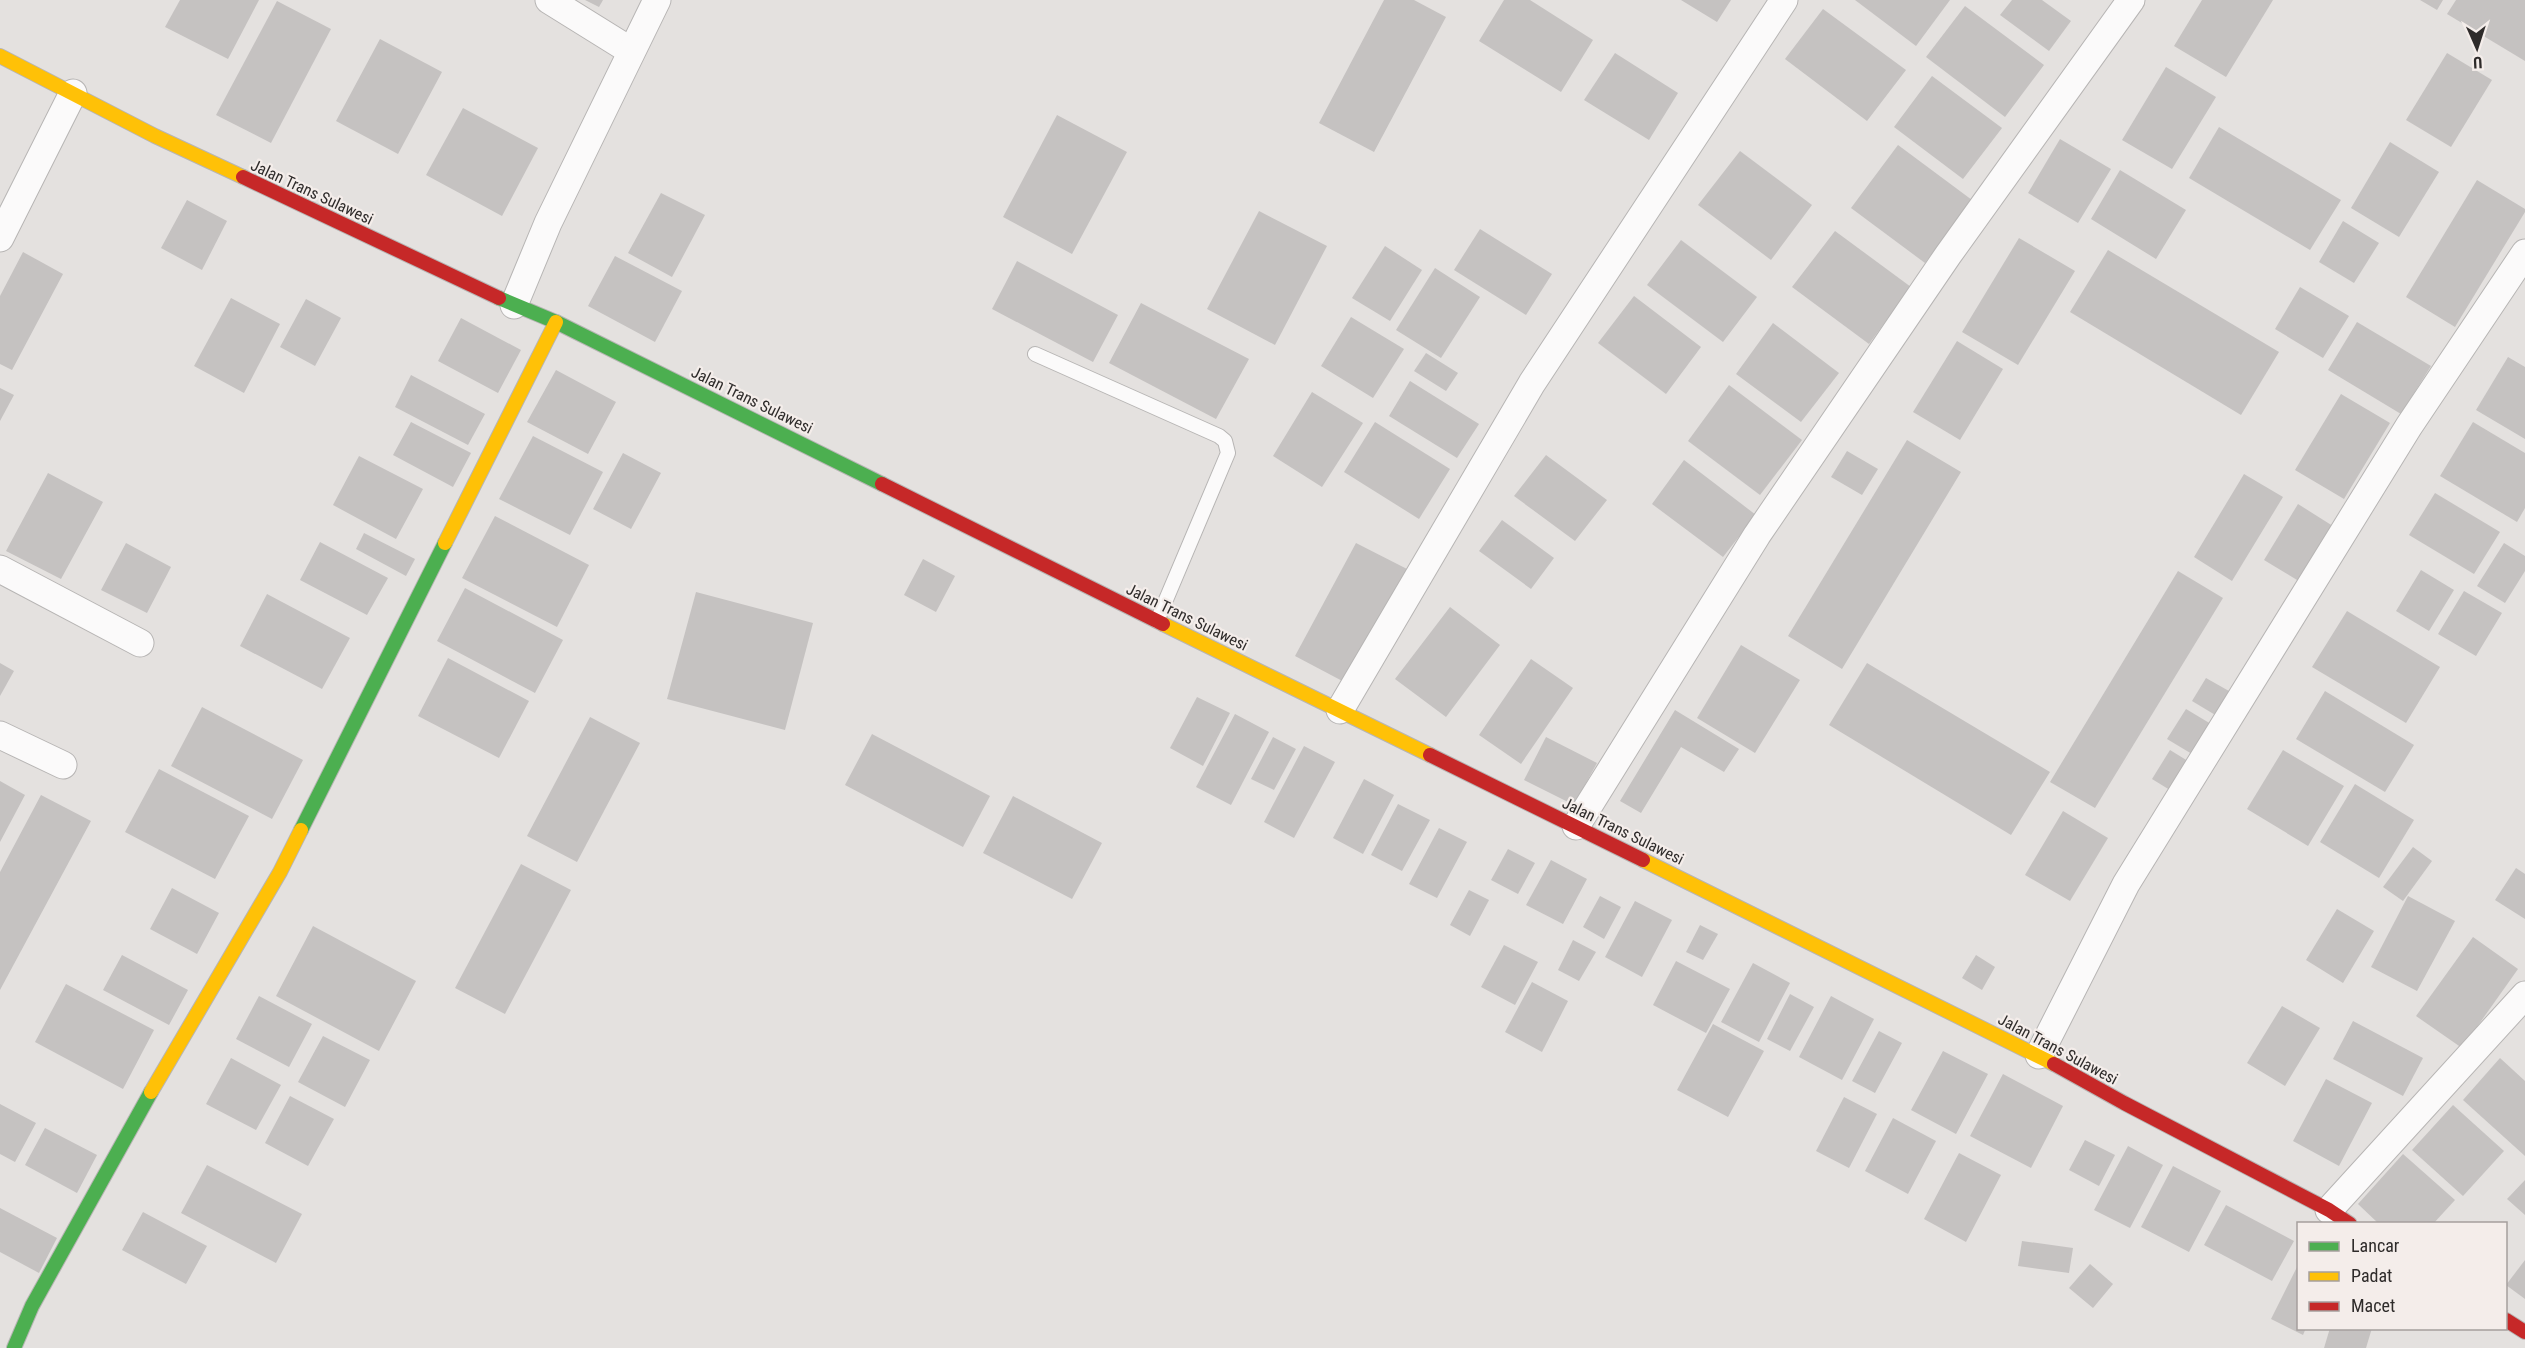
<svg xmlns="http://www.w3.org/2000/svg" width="2525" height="1348" font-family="'Roboto Condensed',sans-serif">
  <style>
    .building { fill: #c5c2c1 }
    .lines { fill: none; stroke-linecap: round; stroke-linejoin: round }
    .lane-casing { stroke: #b7b5b4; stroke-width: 16 }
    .street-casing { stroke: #b7b5b4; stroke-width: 29 }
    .fast-casing { stroke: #b7b5b4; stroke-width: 16 }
    .slow-casing { stroke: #b7b5b4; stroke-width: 16 }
    .jam-casing { stroke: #b7b5b4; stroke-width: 16 }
    .lane { stroke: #fbfafa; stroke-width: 14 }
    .street { stroke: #fbfafa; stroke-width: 27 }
    .fast { stroke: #4caf50; stroke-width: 14 }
    .slow { stroke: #ffc107; stroke-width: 14 }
    .jam { stroke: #c62828; stroke-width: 14 }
    .labels { text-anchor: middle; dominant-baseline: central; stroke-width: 4.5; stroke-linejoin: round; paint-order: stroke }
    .street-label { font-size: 16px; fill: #2e2b2a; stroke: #f4edea }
  </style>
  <rect width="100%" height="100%" fill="#e4e1df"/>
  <g class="building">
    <polygon points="180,0 259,0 228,59 165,27"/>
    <polygon points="585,0 603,0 599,7"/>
    <polygon points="1384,0 1414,0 1446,17 1374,152 1319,123"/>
    <polygon points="1504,0 1530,0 1593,40 1561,92 1479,41"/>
    <polygon points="1681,0 1731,0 1717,22"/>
    <polygon points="1855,0 1950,0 1916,46"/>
    <polygon points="2012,0 2042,0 2071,21 2049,51 2000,15"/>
    <polygon points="2202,0 2273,0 2226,77 2174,46"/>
    <polygon points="2420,0 2443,0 2437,10"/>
    <polygon points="2456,0 2525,0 2525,61 2447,14"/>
    <polygon points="277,1 331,29 271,143 216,115"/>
    <polygon points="1965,6 2044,65 2005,117 1926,57"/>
    <polygon points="1823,9 1906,70 1867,121 1785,59"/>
    <polygon points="380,39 442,72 398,154 336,121"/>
    <polygon points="1615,53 1678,93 1649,140 1584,100"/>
    <polygon points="2447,53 2492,80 2451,147 2406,120"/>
    <polygon points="2166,67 2216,97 2172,169 2122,140"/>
    <polygon points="1932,76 2002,128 1963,179 1894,127"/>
    <polygon points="463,108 538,148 502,216 426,175"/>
    <polygon points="1057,115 1127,152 1072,254 1003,217"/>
    <polygon points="2219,127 2341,200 2310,250 2189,178"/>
    <polygon points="2060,139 2111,169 2078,223 2028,193"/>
    <polygon points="2390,142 2439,172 2399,237 2351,208"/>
    <polygon points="1898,145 1972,200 1925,263 1851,208"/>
    <polygon points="1740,151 1812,205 1771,260 1698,205"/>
    <polygon points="2120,170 2186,210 2156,259 2091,219"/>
    <polygon points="2477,180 2525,209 2525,212 2455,327 2406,297"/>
    <polygon points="661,193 705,215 672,277 628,253"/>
    <polygon points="187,200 227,221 202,270 161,248"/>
    <polygon points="1259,211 1327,246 1275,345 1207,309"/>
    <polygon points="2343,221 2379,243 2354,283 2319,262"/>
    <polygon points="1480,229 1552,274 1526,315 1454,270"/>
    <polygon points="1835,231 1911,287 1869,344 1792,287"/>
    <polygon points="2019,238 2075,271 2018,365 1962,332"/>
    <polygon points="1681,240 1757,297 1723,342 1647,285"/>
    <polygon points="1385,246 1422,270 1390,321 1352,298"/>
    <polygon points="2108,250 2279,352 2241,415 2070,312"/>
    <polygon points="23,252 63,274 12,370 0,364 0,296"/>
    <polygon points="615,256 682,291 655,342 588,306"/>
    <polygon points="1017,261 1118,315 1093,362 992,309"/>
    <polygon points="1435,268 1480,297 1441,358 1396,330"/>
    <polygon points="2300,287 2349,316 2323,358 2275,329"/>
    <polygon points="1634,296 1701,347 1666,394 1598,343"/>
    <polygon points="231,298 280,324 244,393 194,366"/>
    <polygon points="306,299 341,318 315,366 280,347"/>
    <polygon points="1141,303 1249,359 1216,419 1109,363"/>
    <polygon points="1351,317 1404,349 1373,398 1321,366"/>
    <polygon points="461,318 521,350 498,393 438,361"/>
    <polygon points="2357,322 2431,366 2401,414 2328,370"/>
    <polygon points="1773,323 1839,373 1801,422 1736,374"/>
    <polygon points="1957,341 2003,369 1960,440 1913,412"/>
    <polygon points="1426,353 1458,373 1446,391 1414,371"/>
    <polygon points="2508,357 2525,367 2525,439 2476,410"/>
    <polygon points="556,370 616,402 588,454 527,422"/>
    <polygon points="411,375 485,414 468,445 395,407"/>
    <polygon points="1410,381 1479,424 1457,458 1389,416"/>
    <polygon points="1729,385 1802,440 1760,495 1688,441"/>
    <polygon points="0,388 14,395 0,421"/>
    <polygon points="1312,392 1363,423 1322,487 1273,456"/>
    <polygon points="2341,394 2390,423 2344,499 2295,470"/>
    <polygon points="411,422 471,453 453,487 393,455"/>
    <polygon points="1375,422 1450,469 1419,519 1344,472"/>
    <polygon points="2473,422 2525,453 2525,508 2517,522 2440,476"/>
    <polygon points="533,436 603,472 570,535 499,499"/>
    <polygon points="1907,440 1961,472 1842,669 1788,636"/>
    <polygon points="1847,451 1878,469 1862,495 1831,477"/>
    <polygon points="623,453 661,473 631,529 593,509"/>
    <polygon points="1546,455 1607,500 1575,541 1514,496"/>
    <polygon points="359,456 423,489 396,539 333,505"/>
    <polygon points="1684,460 1756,515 1723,557 1652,504"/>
    <polygon points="48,473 103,502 61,579 6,551"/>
    <polygon points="2244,474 2283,497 2232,581 2194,557"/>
    <polygon points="2435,493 2500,532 2474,574 2409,535"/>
    <polygon points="2298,504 2336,528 2302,583 2264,560"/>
    <polygon points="495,516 589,565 557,627 462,578"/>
    <polygon points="1502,520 1554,558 1531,589 1479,551"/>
    <polygon points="364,533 415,559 406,576 356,549"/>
    <polygon points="320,542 388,578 367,615 300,580"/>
    <polygon points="126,543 171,567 147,613 101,590"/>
    <polygon points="1356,543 1409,570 1348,684 1295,656"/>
    <polygon points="2504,543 2525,556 2525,571 2505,603 2477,586"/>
    <polygon points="923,559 955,576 936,612 904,595"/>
    <polygon points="2421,570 2454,590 2429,631 2396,611"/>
    <polygon points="2178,571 2223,598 2095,808 2050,782"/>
    <polygon points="465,588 563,640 535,693 437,641"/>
    <polygon points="2464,591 2502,613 2476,656 2438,634"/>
    <polygon points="696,592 813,623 785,730 667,699"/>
    <polygon points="267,594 350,638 322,689 240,646"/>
    <polygon points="1450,607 1500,645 1446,717 1395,679"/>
    <polygon points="2347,611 2440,667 2406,723 2312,667"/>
    <polygon points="1741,645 1800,680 1755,753 1697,718"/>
    <polygon points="448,658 529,701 499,758 418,716"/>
    <polygon points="1531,659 1573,688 1521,764 1479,735"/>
    <polygon points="0,663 14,671 0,696"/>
    <polygon points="1867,663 2050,772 2011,835 1829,725"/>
    <polygon points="2206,678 2236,695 2222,719 2192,701"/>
    <polygon points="2325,691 2414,745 2385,792 2296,739"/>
    <polygon points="1197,697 1230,713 1203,766 1170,748"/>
    <polygon points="202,707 303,760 272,819 171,766"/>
    <polygon points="2186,709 2216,727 2197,757 2167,739"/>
    <polygon points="1675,710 1739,749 1724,772 1681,747 1641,813 1620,801"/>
    <polygon points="1235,714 1269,732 1231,805 1196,787"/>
    <polygon points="590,717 640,743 577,862 527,836"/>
    <polygon points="872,734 990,796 963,847 845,785"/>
    <polygon points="1273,737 1296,749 1274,790 1251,779"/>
    <polygon points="1546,737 1597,763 1574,805 1524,780"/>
    <polygon points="1304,746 1335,762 1294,838 1264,822"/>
    <polygon points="2170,750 2196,766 2178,795 2152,779"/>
    <polygon points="2283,750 2344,786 2308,846 2247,809"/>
    <polygon points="159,769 249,816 215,879 125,832"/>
    <polygon points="1364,779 1394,795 1363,854 1333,838"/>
    <polygon points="0,781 25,795 0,842"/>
    <polygon points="2355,784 2414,820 2379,878 2320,842"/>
    <polygon points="41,795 91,821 0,990 0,872"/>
    <polygon points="1013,796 1102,843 1072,899 983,853"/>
    <polygon points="1398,804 1430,820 1402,871 1371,855"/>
    <polygon points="2063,811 2108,838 2070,901 2025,875"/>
    <polygon points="1439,828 1467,842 1437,898 1409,884"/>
    <polygon points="2413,847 2432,861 2403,901 2383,887"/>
    <polygon points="1508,849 1535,863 1518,894 1491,880"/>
    <polygon points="1551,860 1587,879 1563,924 1526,905"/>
    <polygon points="521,864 571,890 505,1014 455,988"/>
    <polygon points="2516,868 2525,874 2525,919 2495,900"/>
    <polygon points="172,888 219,913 197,954 150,929"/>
    <polygon points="1469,890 1489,900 1470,936 1450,925"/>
    <polygon points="1600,896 1621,907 1604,939 1583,927"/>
    <polygon points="2408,896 2455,921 2417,991 2371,967"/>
    <polygon points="1635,901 1672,920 1642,977 1605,957"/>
    <polygon points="2337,909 2374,931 2343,983 2306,960"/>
    <polygon points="1700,925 1718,934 1703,960 1686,952"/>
    <polygon points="313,926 416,981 379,1051 276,996"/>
    <polygon points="2473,937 2518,969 2462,1048 2416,1016"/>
    <polygon points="1573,940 1596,952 1579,981 1558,970"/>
    <polygon points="1504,945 1538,962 1515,1005 1481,987"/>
    <polygon points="122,955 188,990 169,1025 103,990"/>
    <polygon points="1976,955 1995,967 1982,990 1962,978"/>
    <polygon points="1676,961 1730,989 1706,1033 1653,1005"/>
    <polygon points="1753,963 1790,983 1759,1042 1721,1022"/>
    <polygon points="1532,982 1568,1001 1542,1052 1505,1032"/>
    <polygon points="66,984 154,1030 123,1089 35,1042"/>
    <polygon points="1790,994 1814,1007 1790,1051 1767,1039"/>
    <polygon points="259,996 312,1024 289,1067 236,1039"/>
    <polygon points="1831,996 1874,1019 1842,1080 1799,1057"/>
    <polygon points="2282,1006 2320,1028 2285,1086 2247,1063"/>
    <polygon points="2353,1021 2423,1058 2403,1096 2333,1059"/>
    <polygon points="1713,1024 1764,1051 1728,1117 1677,1090"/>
    <polygon points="1879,1031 1902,1043 1875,1093 1852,1081"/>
    <polygon points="323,1036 370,1060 345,1107 298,1082"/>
    <polygon points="1943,1051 1988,1074 1956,1134 1911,1110"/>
    <polygon points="231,1058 281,1085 256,1130 206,1104"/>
    <polygon points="2500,1058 2525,1081 2525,1156 2463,1100"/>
    <polygon points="2003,1074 2063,1106 2031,1168 1970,1136"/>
    <polygon points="2326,1079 2372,1103 2339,1166 2293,1141"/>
    <polygon points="290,1096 334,1119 308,1166 265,1143"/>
    <polygon points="1844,1097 1877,1114 1849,1168 1816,1151"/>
    <polygon points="0,1104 36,1123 15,1162 0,1154"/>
    <polygon points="2453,1105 2504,1151 2463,1196 2412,1150"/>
    <polygon points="1893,1118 1936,1141 1908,1194 1865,1171"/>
    <polygon points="45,1128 97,1155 77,1193 25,1165"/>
    <polygon points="2085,1140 2115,1155 2099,1186 2069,1170"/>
    <polygon points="2128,1146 2163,1165 2130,1228 2094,1210"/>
    <polygon points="1959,1153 2001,1175 1966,1242 1924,1219"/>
    <polygon points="2403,1154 2455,1200 2433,1224 2379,1224 2358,1204"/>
    <polygon points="207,1165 302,1214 276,1263 181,1213"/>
    <polygon points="2173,1166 2221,1191 2189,1252 2141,1227"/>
    <polygon points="2525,1180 2525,1215 2507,1199"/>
    <polygon points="2226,1205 2294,1241 2272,1281 2204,1245"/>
    <polygon points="0,1208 57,1238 39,1273 0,1252"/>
    <polygon points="143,1212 207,1246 186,1284 122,1250"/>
    <polygon points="2022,1241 2073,1248 2069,1273 2018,1266"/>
    <polygon points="2525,1260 2525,1299 2506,1285"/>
    <polygon points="2090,1264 2113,1284 2093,1308 2069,1288"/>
    <polygon points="2298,1265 2298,1328 2306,1328 2303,1335 2271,1319"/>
    <polygon points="2330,1328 2372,1328 2366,1348 2324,1348"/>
  </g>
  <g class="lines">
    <defs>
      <polyline id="lane" points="1035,354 1219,436 1225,441 1228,453 1157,621"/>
      <g id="street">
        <polyline points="549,0 631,51"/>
        <polyline points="0,238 73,93"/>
        <polyline points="514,305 548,223 657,0"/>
        <polyline points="0,569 140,643"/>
        <polyline points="1340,710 1532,383 1784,0"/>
        <polyline points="0,735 63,765"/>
        <polyline points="1576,826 1757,535 1948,255 2131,0"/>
        <polyline points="2039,1055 2126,884 2409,426 2525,253"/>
        <polyline points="2329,1210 2525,995"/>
      </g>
      <g id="fast">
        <polyline points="499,298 556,322 882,484"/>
        <polyline points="301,830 445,543"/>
        <polyline points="14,1348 32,1306 151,1092"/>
      </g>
      <g id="slow">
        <polyline points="0,56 155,136 243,177"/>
        <polyline points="445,543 556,322"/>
        <polyline points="1163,624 1430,755"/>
        <polyline points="1643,860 2054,1064"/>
        <polyline points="151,1092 280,872 301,830"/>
      </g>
      <g id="jam">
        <polyline points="243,177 499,298"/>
        <polyline points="882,484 1163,624"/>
        <polyline points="1430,755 1643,860"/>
        <polyline points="2054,1064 2124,1103 2329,1210 2350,1224"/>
        <polyline points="2506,1320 2525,1332"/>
      </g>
    </defs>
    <use href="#lane" class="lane-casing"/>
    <use href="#street" class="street-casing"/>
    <use href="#fast" class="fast-casing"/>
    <use href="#slow" class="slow-casing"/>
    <use href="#jam" class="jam-casing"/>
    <use href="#lane" class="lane"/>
    <use href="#street" class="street"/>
    <use href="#fast" class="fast"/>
    <use href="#slow" class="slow"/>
    <use href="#jam" class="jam"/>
  </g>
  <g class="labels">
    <g class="street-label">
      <text transform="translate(312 192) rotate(25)">Jalan Trans Sulawesi</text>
      <text transform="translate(752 400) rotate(26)">Jalan Trans Sulawesi</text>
      <text transform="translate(1187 617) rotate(26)">Jalan Trans Sulawesi</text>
      <text transform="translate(1623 831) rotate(26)">Jalan Trans Sulawesi</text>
      <text transform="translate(2058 1049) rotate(28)">Jalan Trans Sulawesi</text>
    </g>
  </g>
  <rect x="2297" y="1222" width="210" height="108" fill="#f4edea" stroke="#a59f9d" stroke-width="1.5"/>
  <rect x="2309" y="1242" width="30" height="9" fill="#4caf50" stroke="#a59f9d" stroke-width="1.5"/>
  <text x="2351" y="1252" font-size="18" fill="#2e2b2a">Lancar</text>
  <rect x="2309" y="1272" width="30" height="9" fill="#ffc107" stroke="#a59f9d" stroke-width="1.5"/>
  <text x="2351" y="1282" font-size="18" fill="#2e2b2a">Padat</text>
  <rect x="2309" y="1302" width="30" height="9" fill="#c62828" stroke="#a59f9d" stroke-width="1.5"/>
  <text x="2351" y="1312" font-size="18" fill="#2e2b2a">Macet</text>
  <g transform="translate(2477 48) rotate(177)" stroke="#f4edea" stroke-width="4.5" paint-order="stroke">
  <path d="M0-4.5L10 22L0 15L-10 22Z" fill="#2e2b2a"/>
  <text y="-9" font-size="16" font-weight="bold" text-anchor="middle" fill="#2e2b2a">U</text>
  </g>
</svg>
